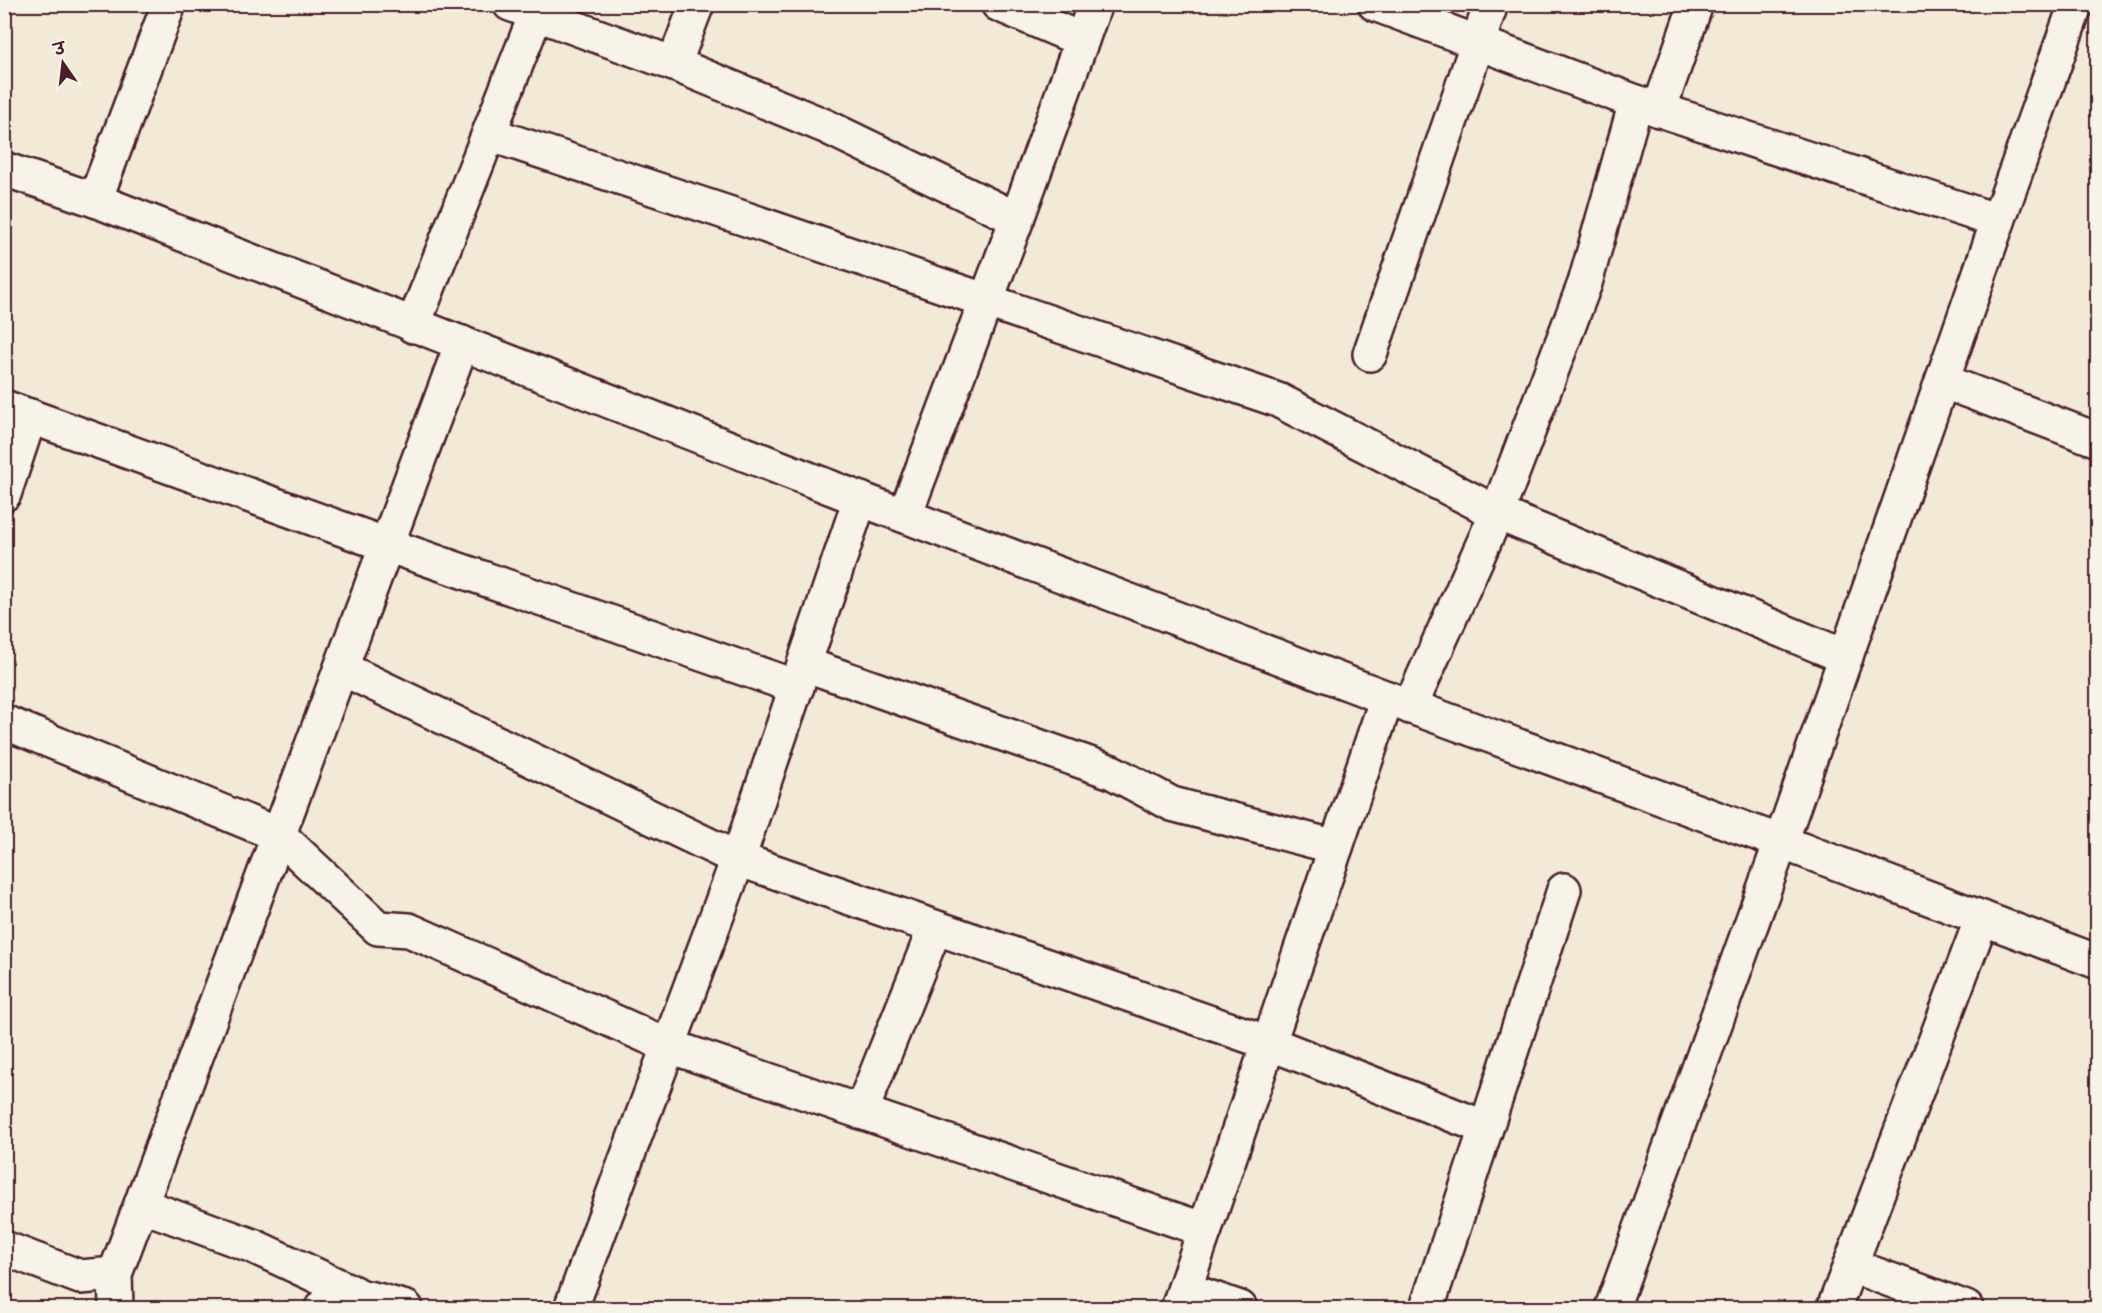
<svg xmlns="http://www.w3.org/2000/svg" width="2102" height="1313" font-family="Sriracha,'Playpen Sans Deva',sans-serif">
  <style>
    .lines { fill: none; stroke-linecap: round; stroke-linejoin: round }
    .minor-casing { stroke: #4a1f2b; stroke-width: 38 }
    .minor { stroke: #f7f3e8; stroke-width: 33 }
  </style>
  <rect width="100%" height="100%" fill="#f3e9d7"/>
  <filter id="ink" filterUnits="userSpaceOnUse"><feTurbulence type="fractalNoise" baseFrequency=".0167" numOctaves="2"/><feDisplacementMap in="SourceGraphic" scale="12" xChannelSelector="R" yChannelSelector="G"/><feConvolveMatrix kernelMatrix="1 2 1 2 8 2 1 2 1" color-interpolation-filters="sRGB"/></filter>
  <g filter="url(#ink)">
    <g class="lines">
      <defs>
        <g id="minor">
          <polyline points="510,4 674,64 825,126 1017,219"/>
          <polyline points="998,4 1082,40"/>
          <polyline points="1375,4 1636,102 1998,221"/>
          <polyline points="674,64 697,4"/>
          <polyline points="1659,110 1696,4"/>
          <polyline points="489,134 743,218 1278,400 1497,513 1846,657"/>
          <polyline points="4,169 95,200 860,499 1387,698 1781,842 2098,962"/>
          <polyline points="95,200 169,4"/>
          <polyline points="413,326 536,14"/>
          <polyline points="1370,354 1491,4"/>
          <polyline points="1942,381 2098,440"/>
          <polyline points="4,407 387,545 797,687"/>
          <polyline points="4,494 30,416"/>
          <polyline points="905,515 1017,219 1095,4"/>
          <polyline points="804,664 1112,772 1172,804 1336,847"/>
          <polyline points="341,668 738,859 1269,1043 1486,1128"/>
          <polyline points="1410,707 1497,513 1585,283 1636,102"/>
          <polyline points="4,722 279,835 378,928 409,930 669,1046 1205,1230"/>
          <polyline points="861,1112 935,928"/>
          <polyline points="141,1205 253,1246 360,1296"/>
          <polyline points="4,1248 80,1277 115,1274"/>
          <polyline points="1850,1265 1966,1308"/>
          <polyline points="1185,1289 1240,1308"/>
          <polyline points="116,1308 115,1274 462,343"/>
          <path d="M322,1308C346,1286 378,1301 406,1308"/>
          <polyline points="571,1308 738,859 860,499"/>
          <polyline points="1178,1308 1387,698"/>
          <polyline points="1427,1308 1564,890"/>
          <polyline points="1612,1308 1781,842 1998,221 2076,4"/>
          <polyline points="1834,1308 1982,918"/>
        </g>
      </defs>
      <use href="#minor" class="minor-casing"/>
      <use href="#minor" class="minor"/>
    </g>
  </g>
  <rect width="2102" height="1313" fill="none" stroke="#f7f3e8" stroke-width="24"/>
  <rect x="12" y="12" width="2078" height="1289" fill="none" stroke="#4a1f2b" stroke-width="2" filter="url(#ink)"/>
  <g transform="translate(63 63) rotate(346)" stroke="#f7f3e8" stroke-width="4.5" paint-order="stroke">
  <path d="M0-4.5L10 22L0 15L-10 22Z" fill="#4a1f2b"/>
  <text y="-9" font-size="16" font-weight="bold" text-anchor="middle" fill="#4a1f2b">उ</text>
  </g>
</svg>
